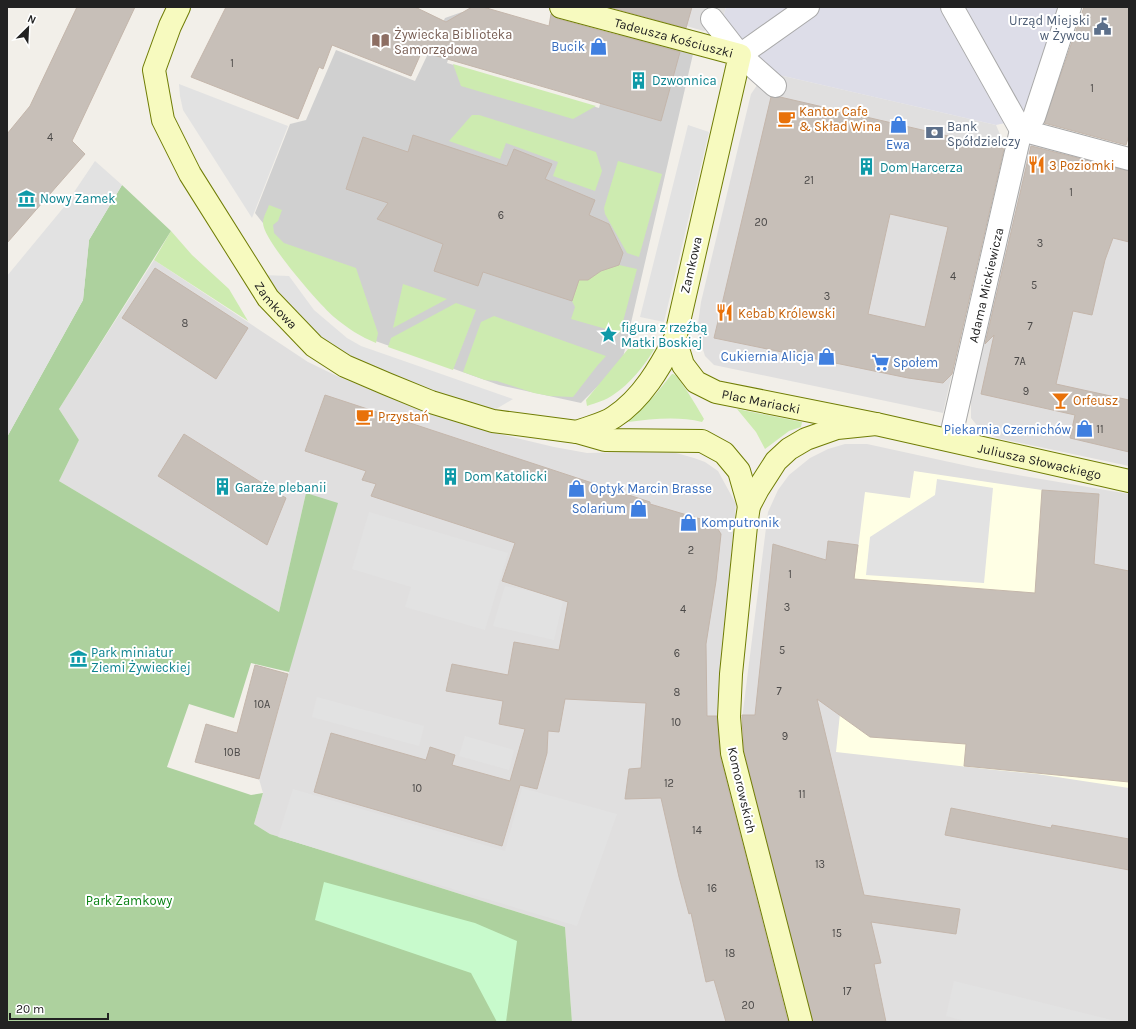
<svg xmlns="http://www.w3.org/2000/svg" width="1136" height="1029" font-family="Karla,sans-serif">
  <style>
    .residential { fill: #e0dfdf }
    .education { fill: #ffffe5 }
    .religious { fill: #d0d0d0 }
    .grass { fill: #cdebb0 }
    .forest { fill: #add19e }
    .park { fill: #c8facc }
    .parking { fill: #e2e2e2 }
    .plaza { fill: #dddde8 }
    .building { fill: #c7bfb8; stroke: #c4b6ab; fill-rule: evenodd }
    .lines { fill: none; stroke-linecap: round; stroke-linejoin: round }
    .street-casing { stroke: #a9a9a9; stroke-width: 24 }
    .secondary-casing { stroke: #707d05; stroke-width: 24 }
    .street { stroke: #fff; stroke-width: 22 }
    .secondary { stroke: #f7fabf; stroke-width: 22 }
    .labels { text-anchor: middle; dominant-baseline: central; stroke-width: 4; stroke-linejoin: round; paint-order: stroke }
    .number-label { font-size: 11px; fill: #4b4948 }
    .service-label { font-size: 13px; fill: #4e5e75; stroke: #fff; text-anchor: end }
    .education-label { font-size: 13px; fill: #785e54; stroke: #fff; text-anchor: start }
    .street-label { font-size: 13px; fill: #222; stroke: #fff }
    .shop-label { font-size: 13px; fill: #366cbe; stroke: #fff; text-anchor: end }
    .culture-label { font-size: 13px; fill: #0d838f; stroke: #fff; text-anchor: start }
    .food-label { font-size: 13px; fill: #c56008; stroke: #fff; text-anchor: start }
    .park-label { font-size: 13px; fill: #0c8416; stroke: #fff }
  </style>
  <rect width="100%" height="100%" fill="#f2efe9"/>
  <g class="residential">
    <polygon points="618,7 726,7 722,22 704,31"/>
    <polygon points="766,72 996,125 1002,139 1003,149 943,413 714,365 705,356 697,331 701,302 751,94"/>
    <polygon points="1032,139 1129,166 1129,466 997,438 980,429 971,418 971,394 1023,148"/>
    <polygon points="154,260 308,362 339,377 382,394 491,432 554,447 587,453 669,451 694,458 705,462 718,471 736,504 722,657 720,703 789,1022 572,1022 565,927 270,834 254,824 263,793 259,779 289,672 306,493 279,612 59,481 79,440 59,409"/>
    <polygon points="845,444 867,444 977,468 1129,494 1129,1022 812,1022 747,764 742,719 768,512 778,490 789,475 810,458 828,449"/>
  </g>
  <polygon class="education" points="914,471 1042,490 1099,494 1093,572 1129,571 1129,788 1037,774 986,769 836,752 852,598 865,492 910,498"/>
  <polygon class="religious" points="462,12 447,63 599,108 619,32 693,54 622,362 581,403 499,385 367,338 340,320 255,213 290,124 306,120 336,50 415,81 445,18"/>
  <g class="grass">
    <polygon points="453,64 596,106 573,119 461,86"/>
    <polygon points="472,115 479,115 596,152 602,171 595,191 553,176 558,162 506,143 500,159 449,141"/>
    <polygon points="618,161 662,174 639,257 627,253 605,214 604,208"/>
    <path d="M269,205L282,210L278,221L273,225L274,233L284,243L356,268L378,333L376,343C361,337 347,328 334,317C320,305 263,240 263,223C263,217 267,211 269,205Z"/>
    <polygon points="171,231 192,255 229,289 248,321 154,260"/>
    <polygon points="619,265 637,269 620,333 571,319 575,307 572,301 579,280 586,280 587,272 609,266 610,268"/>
    <polygon points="403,284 447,299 393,328"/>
    <polygon points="456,303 476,310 453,370 388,347 391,338"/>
    <polygon points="494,316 606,356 597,366 573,397 550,396 534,393 497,381 485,380 463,372 481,322"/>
    <path d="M633,343L655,348C645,365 630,384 613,395C606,400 596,403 587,406L586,400Z"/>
    <path d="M672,374C673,374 674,374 675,375C679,377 701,413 704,419L702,422C678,416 652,419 628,422L631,417L655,395Z"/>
    <polygon points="737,409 802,422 801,427 789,431 765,449 756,432"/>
  </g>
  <polygon class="forest" points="122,185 171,231 59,409 79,440 59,481 279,612 306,493 338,503 289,672 251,663 234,718 189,704 167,767 251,795 263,793 254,824 270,834 565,927 572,1022 7,1022 7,437 83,300 89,240"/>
  <polygon class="park" points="324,882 475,923 517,941 506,1022 497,1022 471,973 315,920"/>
  <g class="parking">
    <polygon points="179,84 288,126 252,218 183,110 180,96"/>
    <polygon points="688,125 709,132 664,322 640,317"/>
    <polygon points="95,161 122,185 89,240 83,300 7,437 7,276 64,207"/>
    <polygon points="262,275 289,276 314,310 347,338 361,346 513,399 491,412 374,373 315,340"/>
    <polygon points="937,479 993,488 984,583 866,575 870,537 935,495"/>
    <polygon points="369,512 508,553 485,630 405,607 411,587 352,569"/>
    <polygon points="540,558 571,566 554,640 493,626 505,586 530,591"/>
    <polygon points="317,697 424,726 419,746 312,717"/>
    <polygon points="465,736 514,750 509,770 459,756"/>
    <polygon points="522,788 617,814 577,926 278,837 293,789 505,851"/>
    <polygon points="954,981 1120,1022 968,1022 946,1016"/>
  </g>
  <polygon class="plaza" points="726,7 1070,7 1034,117 996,125 766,72 722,22"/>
  <g class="building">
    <polygon points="77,7 135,7 72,141 85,154 7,243 7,134 30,106"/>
    <polygon points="226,7 415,7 446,22 472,7 483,7 549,26 551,14 558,19 680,52 661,121 430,54 422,51 411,76 332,45 323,69 319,67 298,119 191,77"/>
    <polygon points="609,7 692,7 686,28"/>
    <polygon points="1084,7 1129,7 1129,135 1126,145 1044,123"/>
    <path d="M771,97H780L1004,149L952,374L943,383L908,378L714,338ZM890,214L948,227L925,327L868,314Z"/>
    <polygon points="413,135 507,166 514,149 552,164 545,179 595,200 589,215 609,224 623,253 619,265 601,271 588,280 579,280 572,301 483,272 478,286 434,271 443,244 377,219 388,203 346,189 363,137 408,152"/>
    <polygon points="1031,146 1129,171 1129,242 1113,238 1105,260 1092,315 1073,311 1056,384 1129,400 1129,452 1070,438 1075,415 981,394 994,335 985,344"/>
    <polygon points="155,268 248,328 216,379 122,318"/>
    <polygon points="325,395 650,502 650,504 714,523 721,534 716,581 706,644 707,716 717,716 720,756 788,1022 726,1022 714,980 706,982 691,913 689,914 679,877 661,798 625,799 629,769 641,768 646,703 565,699 559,732 548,731 547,753 537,789 520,785 502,846 314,792 331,733 426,760 430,747 455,755 452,765 510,781 525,729 499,724 503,701 446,691 452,664 508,675 514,642 559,650 568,602 502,581 515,543 371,496 376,484 362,480 366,471 305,451"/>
    <polygon points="184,434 286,498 267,545 158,476"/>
    <polygon points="1042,490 1099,494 1094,564 1129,571 1129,782 964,766 966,744 870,737 817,699 864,895 960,909 956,934 871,922 881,963 874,964 886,1022 813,1022 744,751 742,717 742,715 755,715 773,544 826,560 828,541 858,545 854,579 1035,593"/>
    <polygon points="255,665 288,674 259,779 195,762 206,724 237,733"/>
    <polygon points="951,808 1051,828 1052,825 1129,839 1129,870 945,835"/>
  </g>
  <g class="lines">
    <defs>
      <g id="street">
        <polyline points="952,7 1021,130"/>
        <polyline points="712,19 740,55 775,86"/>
        <polyline points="740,55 808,7"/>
        <polyline points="1034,117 1070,7"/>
        <polyline points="1021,130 1129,159"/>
        <path id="s1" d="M950,440L1021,130"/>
      </g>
      <g id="secondary">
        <path id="s2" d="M179,7L170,26L154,70L163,120L190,174L268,298L314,346L345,366L387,384L431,402L493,421L577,432L605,440L702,441L724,453L739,471L749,506"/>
        <path id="s3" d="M561,7L740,55L675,339C660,367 642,399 614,417C604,424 589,427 577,432"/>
        <path id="s4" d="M675,339L683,365L696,382L716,392L876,424L1129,481"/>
        <polyline points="801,1022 732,753 729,717 731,674 746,526 749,506 758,489 776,461 789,449 806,439 837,428 876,424"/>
      </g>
    </defs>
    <use href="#street" class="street-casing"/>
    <use href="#secondary" class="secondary-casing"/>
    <use href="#street" class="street"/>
    <use href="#secondary" class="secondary"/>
  </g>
  <defs>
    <symbol id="civic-bare" viewBox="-9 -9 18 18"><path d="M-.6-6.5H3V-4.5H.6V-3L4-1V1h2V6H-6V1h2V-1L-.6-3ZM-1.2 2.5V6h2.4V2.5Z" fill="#5c6f8a" stroke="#fff" stroke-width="2.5" paint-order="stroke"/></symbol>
    <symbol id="library-bare" viewBox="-9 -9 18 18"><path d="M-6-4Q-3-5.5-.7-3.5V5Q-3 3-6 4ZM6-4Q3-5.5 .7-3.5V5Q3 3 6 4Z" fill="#8d6e63" stroke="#fff" stroke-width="2.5" paint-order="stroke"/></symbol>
    <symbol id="shop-bare" viewBox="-9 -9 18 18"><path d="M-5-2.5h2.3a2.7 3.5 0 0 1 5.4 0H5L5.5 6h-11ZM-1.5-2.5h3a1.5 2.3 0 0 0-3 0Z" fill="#3f7fe0" stroke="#fff" stroke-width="2.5" paint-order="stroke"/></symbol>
    <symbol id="building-bare" viewBox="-9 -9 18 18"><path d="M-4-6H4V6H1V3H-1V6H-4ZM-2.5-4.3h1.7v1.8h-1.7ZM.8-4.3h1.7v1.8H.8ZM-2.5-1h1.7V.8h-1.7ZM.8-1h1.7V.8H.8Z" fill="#0f9aa8" stroke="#fff" stroke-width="2.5" paint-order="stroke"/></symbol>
    <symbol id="cafe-bare" viewBox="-9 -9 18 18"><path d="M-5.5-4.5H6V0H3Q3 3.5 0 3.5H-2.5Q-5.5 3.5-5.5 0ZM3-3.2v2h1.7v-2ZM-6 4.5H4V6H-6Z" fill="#e8710a" stroke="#fff" stroke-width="2.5" paint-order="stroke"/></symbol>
    <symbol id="bank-bare" viewBox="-9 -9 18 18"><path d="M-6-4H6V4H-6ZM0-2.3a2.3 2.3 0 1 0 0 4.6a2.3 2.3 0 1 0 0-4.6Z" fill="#5c6f8a" stroke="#fff" stroke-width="2.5" paint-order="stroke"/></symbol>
    <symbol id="restaurant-bare" viewBox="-9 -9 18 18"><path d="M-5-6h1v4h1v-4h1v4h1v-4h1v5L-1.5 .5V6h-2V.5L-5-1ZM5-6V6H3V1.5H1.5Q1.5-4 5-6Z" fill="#e8710a" stroke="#fff" stroke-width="2.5" paint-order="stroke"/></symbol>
    <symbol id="museum-bare" viewBox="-9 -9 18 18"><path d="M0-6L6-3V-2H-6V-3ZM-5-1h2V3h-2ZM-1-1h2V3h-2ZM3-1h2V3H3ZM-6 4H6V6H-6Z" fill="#0f9aa8" stroke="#fff" stroke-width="2.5" paint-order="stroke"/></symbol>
    <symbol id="sight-bare" viewBox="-9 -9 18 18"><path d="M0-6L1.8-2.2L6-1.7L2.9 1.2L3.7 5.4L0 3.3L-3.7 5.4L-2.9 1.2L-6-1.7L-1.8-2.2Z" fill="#0f9aa8" stroke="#fff" stroke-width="2.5" paint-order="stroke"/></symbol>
    <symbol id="supermarket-bare" viewBox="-9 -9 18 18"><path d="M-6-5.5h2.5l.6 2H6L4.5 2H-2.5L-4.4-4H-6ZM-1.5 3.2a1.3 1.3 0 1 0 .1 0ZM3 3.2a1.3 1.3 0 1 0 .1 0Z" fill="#3f7fe0" stroke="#fff" stroke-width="2.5" paint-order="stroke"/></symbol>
    <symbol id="bar-bare" viewBox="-9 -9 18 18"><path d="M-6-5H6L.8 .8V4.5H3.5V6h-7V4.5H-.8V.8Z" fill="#e8710a" stroke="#fff" stroke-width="2.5" paint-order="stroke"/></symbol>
  </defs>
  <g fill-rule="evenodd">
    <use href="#civic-bare" x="1090" y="14" width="25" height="25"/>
    <use href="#library-bare" x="368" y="28" width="25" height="25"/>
    <use href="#shop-bare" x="586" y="34" width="25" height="25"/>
    <use href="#building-bare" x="626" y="68" width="25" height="25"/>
    <use href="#cafe-bare" x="774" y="106" width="25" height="25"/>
    <use href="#shop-bare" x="886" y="112" width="25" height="25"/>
    <use href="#bank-bare" x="922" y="120" width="25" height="25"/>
    <use href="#restaurant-bare" x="1024" y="152" width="25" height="25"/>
    <use href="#building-bare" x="854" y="154" width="25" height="25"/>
    <use href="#museum-bare" x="14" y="186" width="25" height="25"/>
    <use href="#restaurant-bare" x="712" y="300" width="25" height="25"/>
    <use href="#sight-bare" x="596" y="322" width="25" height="25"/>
    <use href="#shop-bare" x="814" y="344" width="25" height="25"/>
    <use href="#supermarket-bare" x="868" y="350" width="25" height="25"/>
    <use href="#bar-bare" x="1048" y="388" width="25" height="25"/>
    <use href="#cafe-bare" x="352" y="404" width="25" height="25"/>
    <use href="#shop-bare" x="1072" y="416" width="25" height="25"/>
    <use href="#building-bare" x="438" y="464" width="25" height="25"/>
    <use href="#building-bare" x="210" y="474" width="25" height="25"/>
    <use href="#shop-bare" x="564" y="476" width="25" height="25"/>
    <use href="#shop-bare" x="626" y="496" width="25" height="25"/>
    <use href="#shop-bare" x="676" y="510" width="25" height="25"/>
    <use href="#museum-bare" x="66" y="646" width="25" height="25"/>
  </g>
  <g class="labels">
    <g class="number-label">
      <text x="232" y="63">1</text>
      <text x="1092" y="88">1</text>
      <text x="50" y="137">4</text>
      <text x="809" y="180">21</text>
      <text x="1071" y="192">1</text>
      <text x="501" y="215">6</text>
      <text x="761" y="222">20</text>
      <text x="1040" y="243">3</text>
      <text x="953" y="276">4</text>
      <text x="1034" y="285">5</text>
      <text x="827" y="296">3</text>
      <text x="185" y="323">8</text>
      <text x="1030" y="326">7</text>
      <text x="1020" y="361">7A</text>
      <text x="1026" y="391">9</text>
      <text x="1100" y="429">11</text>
      <text x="691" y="550">2</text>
      <text x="790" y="574">1</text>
      <text x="787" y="607">3</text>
      <text x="683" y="609">4</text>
      <text x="782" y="650">5</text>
      <text x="677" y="653">6</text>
      <text x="779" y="691">7</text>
      <text x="677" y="692">8</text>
      <text x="262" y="704">10A</text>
      <text x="676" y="722">10</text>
      <text x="785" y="736">9</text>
      <text x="232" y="752">10B</text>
      <text x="669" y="783">12</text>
      <text x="417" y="788">10</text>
      <text x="802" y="794">11</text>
      <text x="697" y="830">14</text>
      <text x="820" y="864">13</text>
      <text x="712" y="888">16</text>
      <text x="837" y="933">15</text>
      <text x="730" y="953">18</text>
      <text x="847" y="991">17</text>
      <text x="748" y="1005">20</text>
    </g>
    <g class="service-label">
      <text x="1090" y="20">Urząd Miejski<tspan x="1090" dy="15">w Żywcu</tspan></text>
      <text x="947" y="126" text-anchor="start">Bank<tspan x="947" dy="15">Spółdzielczy</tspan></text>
    </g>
    <g class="education-label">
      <text x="394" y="34">Żywiecka Biblioteka<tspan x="394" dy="15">Samorządowa</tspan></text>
    </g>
    <g class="street-label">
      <text stroke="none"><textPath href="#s3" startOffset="117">Tadeusza Kościuszki</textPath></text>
      <text transform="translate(691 265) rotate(-77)">Zamkowa</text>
      <text stroke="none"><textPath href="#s1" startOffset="159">Adama Mickiewicza</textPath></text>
      <text stroke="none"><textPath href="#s2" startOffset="336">Zamkowa</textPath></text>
      <text stroke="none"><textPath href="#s4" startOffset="117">Plac Mariacki</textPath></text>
      <text stroke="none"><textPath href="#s4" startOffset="402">Juliusza Słowackiego</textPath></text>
      <text transform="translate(742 790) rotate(77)">Komorowskich</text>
    </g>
    <g class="shop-label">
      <text x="585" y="46">Bucik</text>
      <text x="898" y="144" text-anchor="middle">Ewa</text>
      <text x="814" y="356">Cukiernia Alicja</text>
      <text x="893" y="362" text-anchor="start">Społem</text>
      <text x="1071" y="429">Piekarnia Czernichów</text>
      <text x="590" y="488" text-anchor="start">Optyk Marcin Brasse</text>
      <text x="626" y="508">Solarium</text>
      <text x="701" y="522" text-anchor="start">Komputronik</text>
    </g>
    <g class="culture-label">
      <text x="652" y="80">Dzwonnica</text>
      <text x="880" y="167">Dom Harcerza</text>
      <text x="40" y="198">Nowy Zamek</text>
      <text x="621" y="327">figura z rzeźbą<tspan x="621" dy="15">Matki Boskiej</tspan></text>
      <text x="464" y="476">Dom Katolicki</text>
      <text x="235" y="487">Garaże plebanii</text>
      <text x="91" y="652">Park miniatur<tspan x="91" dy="15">Ziemi Żywieckiej</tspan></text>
    </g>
    <g class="food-label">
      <text x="799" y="111">Kantor Cafe<tspan x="799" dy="15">&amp; Skład Wina</tspan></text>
      <text x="1049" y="165">3 Poziomki</text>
      <text x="738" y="313">Kebab Królewski</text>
      <text x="1073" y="400">Orfeusz</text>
      <text x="378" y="416">Przystań</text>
    </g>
    <g class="park-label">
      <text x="129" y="900">Park Zamkowy</text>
    </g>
  </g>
  <rect width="1136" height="1029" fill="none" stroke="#222222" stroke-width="16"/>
  <g transform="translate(28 28) rotate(24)" stroke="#ffffff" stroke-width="3" paint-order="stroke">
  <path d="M0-3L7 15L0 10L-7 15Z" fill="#222222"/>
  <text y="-6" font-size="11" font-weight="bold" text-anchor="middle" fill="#222222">N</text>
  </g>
  <path d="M10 1013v6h98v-6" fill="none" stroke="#222222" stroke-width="2"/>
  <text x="16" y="1013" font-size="12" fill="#222222" stroke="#ffffff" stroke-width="3" paint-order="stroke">20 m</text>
</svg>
